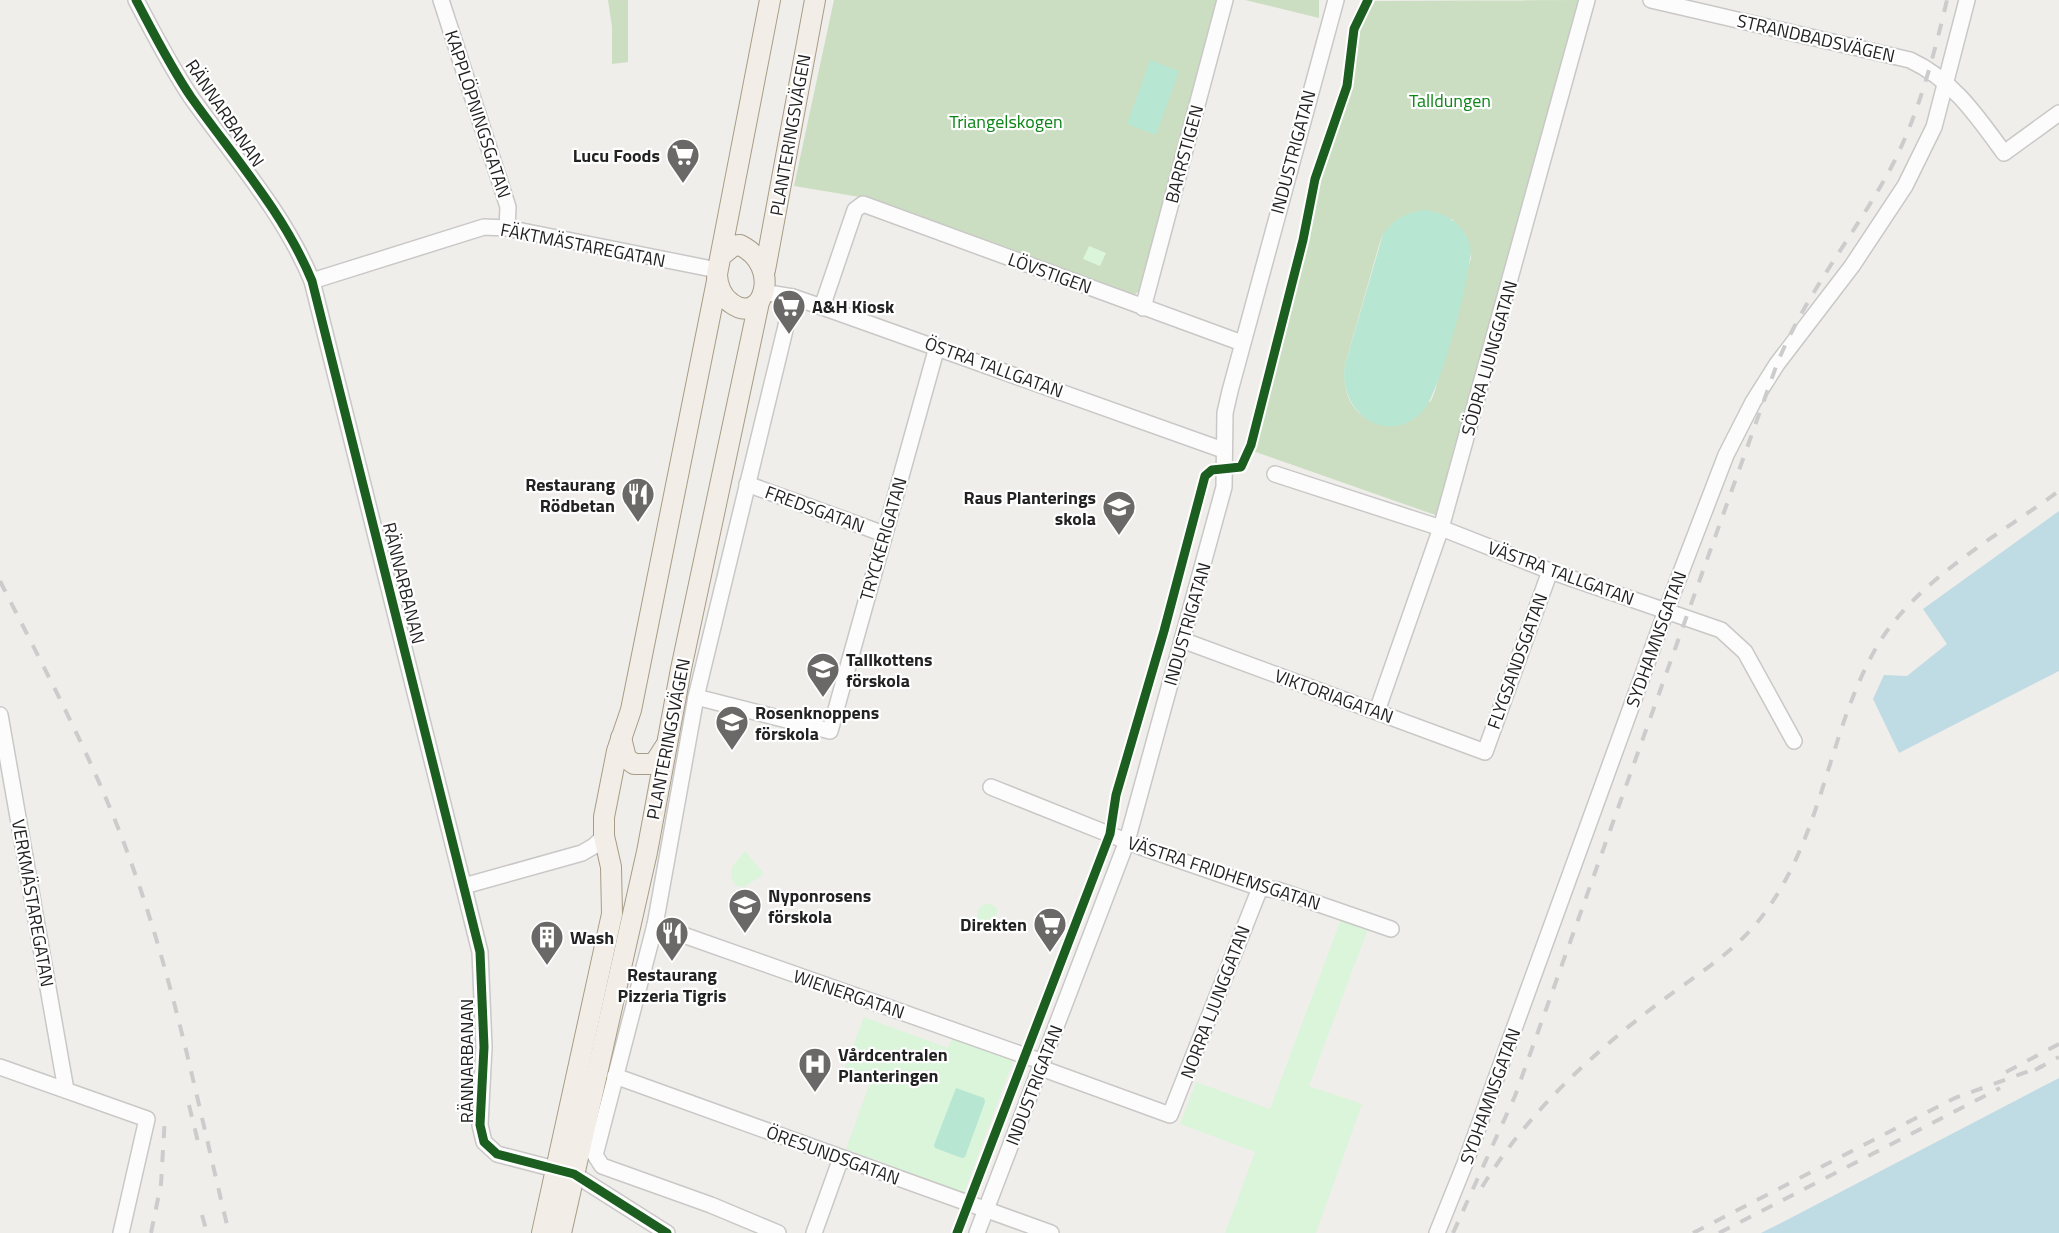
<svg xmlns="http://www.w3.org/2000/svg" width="2059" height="1233" font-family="'Titillium Web',sans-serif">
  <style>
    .forest { fill: #cbdec1; fill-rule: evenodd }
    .park { fill: #daf5da }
    .pitch { fill: #b7e6d2 }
    .water { fill: #bfdbe3 }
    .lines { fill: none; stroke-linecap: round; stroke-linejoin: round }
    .minor-casing { stroke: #c9c8c7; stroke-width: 18 }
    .major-casing { stroke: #a79c86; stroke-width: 22 }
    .minor { stroke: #fdfcfc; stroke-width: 15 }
    .major { stroke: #f3ede7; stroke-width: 20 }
    .rail { stroke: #ccc; stroke-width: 4; stroke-dasharray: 12 12; stroke-linecap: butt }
    .cycleway-casing { stroke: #fff; stroke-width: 13 }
    .cycleway { stroke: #1b5e20; stroke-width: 9 }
    .labels { text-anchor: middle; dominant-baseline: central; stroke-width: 4.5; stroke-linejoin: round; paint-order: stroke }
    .street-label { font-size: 18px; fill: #222; stroke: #fff }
    .park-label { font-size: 18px; fill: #0c8416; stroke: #fff }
    .poi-label { font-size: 18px; font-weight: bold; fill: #222; stroke: #fff; text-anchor: start }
  </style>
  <rect width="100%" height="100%" fill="#f0eeeb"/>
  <g class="forest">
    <polygon points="608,0 628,0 628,62 612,64 612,27"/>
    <polygon points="834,0 1217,0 1141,290 1132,296 860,197 794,186"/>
    <polygon points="1245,0 1319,0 1319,18"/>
    <path d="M1580,0L1441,517L1253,451L1303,255L1319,182L1351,87L1355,42L1363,20L1375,1ZM1452,219L1466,235L1471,258L1435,391L1431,401L1379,424C1351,415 1342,393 1345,365L1379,245L1383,234Z"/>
  </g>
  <g class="park">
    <polygon points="1089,246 1106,253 1100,266 1083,259"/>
    <polygon points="745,851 764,874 744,887 737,886 731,879 732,867"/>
    <polygon points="991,904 997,909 997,914 986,921 978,919 977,911 982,905"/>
    <polygon points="1341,919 1368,929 1309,1086 1362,1104 1316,1233 1225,1233 1255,1152 1180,1124 1196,1082 1270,1109"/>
    <polygon points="864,1017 948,1048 953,1036 1014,1058 964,1193 846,1149 870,1083 843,1073"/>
  </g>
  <g class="pitch">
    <polygon points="1150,60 1179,71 1156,135 1127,124"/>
    <path d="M1425,210C1446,213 1464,224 1470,245C1475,265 1439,396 1423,411C1387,449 1337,411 1345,365L1383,234C1394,219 1407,212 1425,210Z"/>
    <polygon points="956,1088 984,1098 985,1102 965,1157 962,1158 935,1148 934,1145"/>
  </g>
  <g class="water">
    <polygon points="2059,511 2059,671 1899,753 1873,699 1884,675 1907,676 1947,644 1923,609"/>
    <polygon points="2059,1078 2059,1233 1761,1233 1783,1222"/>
  </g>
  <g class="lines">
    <defs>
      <g id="minor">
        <path d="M136,0C153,32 170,66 191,97C233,156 284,213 312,281L480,952L484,1047L480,1125L484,1142L497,1154L574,1174L667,1233"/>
        <polyline points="441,0 508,207 507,228"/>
        <path d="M1651,0L1910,60C1953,80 1977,116 2004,153L2059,113"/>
        <polyline points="312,281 484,227 507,228 717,270"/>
        <polyline points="762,292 793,297 822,307 1223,450"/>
        <polyline points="822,307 855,210 863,204 1242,343"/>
        <polyline points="1143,308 1225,0"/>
        <polyline points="1275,474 1441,528 1550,571 1721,630 1745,652 1794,741"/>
        <polyline points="747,484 884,534"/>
        <polyline points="1182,640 1485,752 1550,571"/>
        <polyline points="696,697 830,731 937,347"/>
        <polyline points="1377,711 1441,528 1587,0"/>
        <polyline points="0,715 66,1090"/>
        <polyline points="991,787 1141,847 1260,888 1278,890 1391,929"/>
        <polyline points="464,886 582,853 594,846 604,836"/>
        <polyline points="655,925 1043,1062"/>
        <polyline points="0,1067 147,1119 121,1233"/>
        <polyline points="1041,1068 1170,1115 1260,888"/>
        <polyline points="615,1076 1051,1233"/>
        <polyline points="778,1233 711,1205 602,1166 595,1155 655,925 696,697 793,297"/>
        <polyline points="814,1233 841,1158"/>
        <polyline points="977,1233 1127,841 1224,487 1225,413 1230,391 1336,0"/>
        <polyline points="1437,1233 1466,1161 1666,611 1726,455 1753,402 1777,364 1852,266 1905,186 1934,127 1967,0"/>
      </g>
      <g id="major">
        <path d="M722,255L733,246L740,245C783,266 763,327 731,303C722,297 717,285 717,274L770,0"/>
        <polyline points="765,270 815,0"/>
        <polyline points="621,738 626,758 634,764 654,764 665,747"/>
        <polyline points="542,1233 612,914 611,867 604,836 604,817 617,751 631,710 717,281"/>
        <polyline points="561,1233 647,852 681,669 759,302"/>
      </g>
    </defs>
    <use href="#minor" class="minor-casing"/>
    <use href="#major" class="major-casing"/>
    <use href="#minor" class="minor"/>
    <use href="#major" class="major"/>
    <g class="rail">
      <path d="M0,581C47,674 97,766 132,865C175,984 199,1110 229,1233"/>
      <polyline points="2035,1070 2059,1057"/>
      <polyline points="2006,1072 2059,1044"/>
      <polyline points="189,1105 199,1146"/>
      <path d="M1482,1187C1525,1117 1583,1062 1647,1012C1684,983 1725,960 1756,924C1824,841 1825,738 1876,648C1914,581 1999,535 2059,491"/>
      <polyline points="202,1215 207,1233"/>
      <polyline points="151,1233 161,1184 165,1116"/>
      <path d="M1453,1233L1515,1096L1777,364C1807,290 1859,230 1895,160C1920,109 1934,55 1947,0"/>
      <polyline points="1693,1233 1955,1098 2043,1066"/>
      <polyline points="1719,1233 2000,1088"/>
    </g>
    <defs>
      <g id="cycleway">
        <path d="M136,0C153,32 170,66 191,97C233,156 284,213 312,281L480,952L484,1047L480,1125L484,1142L497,1154L574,1174L667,1233"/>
        <polyline points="957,1233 1110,834 1116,795 1164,631 1205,476 1212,470 1241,467 1251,445 1303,240 1315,179 1347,86 1354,29 1368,0"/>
      </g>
    </defs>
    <use href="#cycleway" class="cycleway-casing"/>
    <use href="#cycleway" class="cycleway"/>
  </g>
  <defs>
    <symbol id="supermarket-pin" viewBox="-11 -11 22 30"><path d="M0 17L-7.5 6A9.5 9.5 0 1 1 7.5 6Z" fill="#6a6968" stroke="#fff"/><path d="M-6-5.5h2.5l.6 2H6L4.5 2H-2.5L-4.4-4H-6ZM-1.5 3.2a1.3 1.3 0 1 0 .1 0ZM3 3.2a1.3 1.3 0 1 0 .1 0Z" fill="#fff"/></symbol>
    <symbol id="restaurant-pin" viewBox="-11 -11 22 30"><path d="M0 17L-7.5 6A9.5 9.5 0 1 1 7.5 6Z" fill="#6a6968" stroke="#fff"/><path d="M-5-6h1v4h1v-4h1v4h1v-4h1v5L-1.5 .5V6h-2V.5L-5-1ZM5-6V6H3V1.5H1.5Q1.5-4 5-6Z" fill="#fff"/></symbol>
    <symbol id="school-pin" viewBox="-11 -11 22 30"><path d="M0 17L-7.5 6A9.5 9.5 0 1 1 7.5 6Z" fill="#6a6968" stroke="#fff"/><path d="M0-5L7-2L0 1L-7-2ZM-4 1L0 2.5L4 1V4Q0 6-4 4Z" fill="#fff"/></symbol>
    <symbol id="building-pin" viewBox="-11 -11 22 30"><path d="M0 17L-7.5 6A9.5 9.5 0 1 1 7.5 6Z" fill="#6a6968" stroke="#fff"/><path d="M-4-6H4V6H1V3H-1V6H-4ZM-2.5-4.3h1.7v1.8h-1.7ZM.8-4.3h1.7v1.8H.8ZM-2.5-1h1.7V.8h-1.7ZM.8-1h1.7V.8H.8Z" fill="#fff"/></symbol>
    <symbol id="hospital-pin" viewBox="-11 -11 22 30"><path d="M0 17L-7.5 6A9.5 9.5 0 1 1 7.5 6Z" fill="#6a6968" stroke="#fff"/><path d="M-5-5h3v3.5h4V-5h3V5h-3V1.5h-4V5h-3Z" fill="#fff"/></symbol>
  </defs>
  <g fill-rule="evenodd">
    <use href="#supermarket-pin" x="664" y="136" width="38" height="52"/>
    <use href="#supermarket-pin" x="770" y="287" width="38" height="52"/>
    <use href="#restaurant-pin" x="619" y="475" width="38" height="52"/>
    <use href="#school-pin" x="1100" y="488" width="38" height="52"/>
    <use href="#school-pin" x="804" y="650" width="38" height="52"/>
    <use href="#school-pin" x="713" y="703" width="38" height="52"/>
    <use href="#school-pin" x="726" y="886" width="38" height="52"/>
    <use href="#supermarket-pin" x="1031" y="905" width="38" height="52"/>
    <use href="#restaurant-pin" x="653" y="914" width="38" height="52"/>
    <use href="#building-pin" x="528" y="918" width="38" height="52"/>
    <use href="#hospital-pin" x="796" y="1045" width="38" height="52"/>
  </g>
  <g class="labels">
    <g class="street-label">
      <text transform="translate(1816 38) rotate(13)">STRANDBADSVÄGEN</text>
      <text transform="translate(225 113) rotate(56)">RÄNNARBANAN</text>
      <text transform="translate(478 114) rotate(72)">KAPPLÖPNINGSGATAN</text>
      <text transform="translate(790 135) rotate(-80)">PLANTERINGSVÄGEN</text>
      <text transform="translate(1293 152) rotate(-75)">INDUSTRIGATAN</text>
      <text transform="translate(1184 154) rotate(-75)">BARRSTIGEN</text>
      <text transform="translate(583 245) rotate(11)">FÄKTMÄSTAREGATAN</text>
      <text transform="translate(1050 273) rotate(20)">LÖVSTIGEN</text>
      <text transform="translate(1489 358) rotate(-74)">SÖDRA LJUNGGATAN</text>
      <text transform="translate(994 367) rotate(20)">ÖSTRA TALLGATAN</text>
      <text transform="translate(815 509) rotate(20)">FREDSGATAN</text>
      <text transform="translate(883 539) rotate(-74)">TRYCKERIGATAN</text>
      <text transform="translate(1561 573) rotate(20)">VÄSTRA TALLGATAN</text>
      <text transform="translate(404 583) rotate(76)">RÄNNARBANAN</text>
      <text transform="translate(1187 624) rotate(-74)">INDUSTRIGATAN</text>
      <text transform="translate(1656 639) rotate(-70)">SYDHAMNSGATAN</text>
      <text transform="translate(1517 661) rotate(-70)">FLYGSANDSGATAN</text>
      <text transform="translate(1334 696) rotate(20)">VIKTORIAGATAN</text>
      <text transform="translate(668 739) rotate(-79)">PLANTERINGSVÄGEN</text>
      <text transform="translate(1224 873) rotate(18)">VÄSTRA FRIDHEMSGATAN</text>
      <text transform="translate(33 903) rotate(80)">VERKMÄSTAREGATAN</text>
      <text transform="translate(849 994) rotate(19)">WIENERGATAN</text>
      <text transform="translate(1215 1002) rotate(-69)">NORRA LJUNGGATAN</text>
      <text transform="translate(466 1061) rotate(-90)">RÄNNARBANAN</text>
      <text transform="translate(1034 1085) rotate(-69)">INDUSTRIGATAN</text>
      <text transform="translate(1490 1096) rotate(-70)">SYDHAMNSGATAN</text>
      <text transform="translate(833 1155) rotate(20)">ÖRESUNDSGATAN</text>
    </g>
    <g class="park-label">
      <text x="1450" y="100">Talldungen</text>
      <text x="1006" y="121">Triangelskogen</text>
    </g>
    <g class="poi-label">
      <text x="660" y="155" text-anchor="end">Lucu Foods</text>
      <text x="812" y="306">A&amp;H Kiosk</text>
      <text x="615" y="484" text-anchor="end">Restaurang<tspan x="615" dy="21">Rödbetan</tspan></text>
      <text x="1096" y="497" text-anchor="end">Raus Planterings<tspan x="1096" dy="21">skola</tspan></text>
      <text x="846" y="659">Tallkottens<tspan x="846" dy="21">förskola</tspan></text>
      <text x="755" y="712">Rosenknoppens<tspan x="755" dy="21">förskola</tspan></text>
      <text x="768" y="895">Nyponrosens<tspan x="768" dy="21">förskola</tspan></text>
      <text x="1027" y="924" text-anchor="end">Direkten</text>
      <text x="570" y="937">Wash</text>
      <text x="672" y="974" text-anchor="middle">Restaurang<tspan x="672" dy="21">Pizzeria Tigris</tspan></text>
      <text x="838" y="1054">Vårdcentralen<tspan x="838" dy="21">Planteringen</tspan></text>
    </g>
  </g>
</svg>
